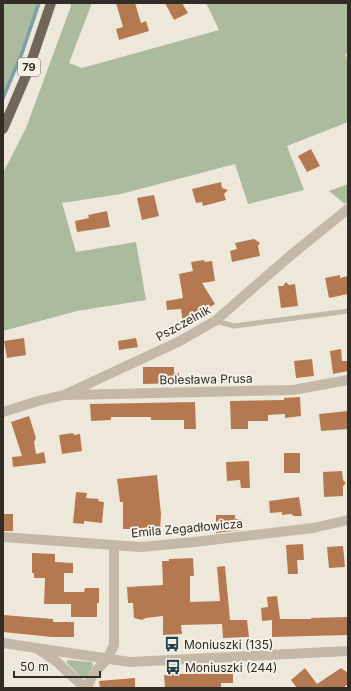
<svg xmlns="http://www.w3.org/2000/svg" width="351" height="691" font-family="Inter,sans-serif">
  <style>
    .green { fill: #acba9d }
    .lines { fill: none; stroke-linecap: round; stroke-linejoin: round }
    .stream { stroke: #7e9fa7; stroke-width: 3.5 }
    .building { fill: #b57951 }
    .service { stroke: #c4b9a8; stroke-width: 5 }
    .minor { stroke: #c4b9a8; stroke-width: 10 }
    .tertiary { stroke: #c4b9a8; stroke-width: 10 }
    .primary { stroke: #72665a; stroke-width: 10 }
    .labels { text-anchor: middle; dominant-baseline: central; stroke-width: 4; stroke-linejoin: round; paint-order: stroke }
    .shield { fill: #f6f1e6; stroke: #6d6760; stroke-width: 1 }
    .shield-label { font-size: 11px; font-weight: bold; fill: #322c27 }
    .street-label { font-size: 12px; fill: #322c27; stroke: #f6f1e6 }
    .poi-label { font-size: 12px; fill: #322c27; stroke: #f6f1e6; text-anchor: start }
  </style>
  <rect width="100%" height="100%" fill="#eee8db"/>
  <g class="green">
    <polygon points="5,3 40,3 36,17 3,97 3,11"/>
    <polygon points="70,3 92,3 69,63 82,68 219,30 206,3 348,3 348,53 345,54 348,60 348,122 287,146 304,190 248,204 235,164 121,194 62,203 76,252 136,242 146,300 77,311 3,331 3,173 26,128 71,6"/>
    <polygon points="348,184 348,202 345,204 329,191"/>
    <polygon points="68,660 92,662 93,665 86,679 82,678 66,662"/>
  </g>
  <g class="lines">
    <polyline class="stream" points="3,98 22,53 39,3"/>
  </g>
  <g class="building">
    <polygon points="116,3 135,3 141,23 146,21 149,31 119,40 116,29 123,27"/>
    <polygon points="165,3 182,3 188,13 174,20"/>
    <polygon points="311,149 320,166 307,172 298,156"/>
    <polygon points="221,182 222,188 228,190 224,194 226,200 203,206 202,202 196,203 192,189"/>
    <polygon points="154,195 159,216 142,220 137,198"/>
    <polygon points="107,211 110,227 77,232 75,221 89,218 88,215"/>
    <polygon points="254,239 260,243 258,246 260,256 232,262 230,251 237,249 235,243"/>
    <polygon points="204,260 205,262 212,261 215,281 202,283 215,304 183,324 181,309 167,310 166,301 183,298 179,274 193,271 191,262"/>
    <polygon points="340,275 340,278 348,276 348,294 329,298 325,278"/>
    <polygon points="286,282 289,285 295,284 298,306 281,308 278,286 283,286"/>
    <polygon points="24,338 26,355 7,358 4,341"/>
    <polygon points="136,338 138,347 119,350 118,341"/>
    <polygon points="341,349 342,361 348,361 348,371 333,374 330,351"/>
    <polygon points="312,359 314,376 296,378 294,361"/>
    <polygon points="143,367 174,367 174,373 179,373 180,383 143,384"/>
    <polygon points="300,397 301,416 285,418 285,414 268,415 268,421 248,421 248,429 231,429 230,401 284,400 284,398"/>
    <polygon points="195,402 196,429 184,429 184,420 151,420 151,417 111,417 111,420 91,421 90,404"/>
    <polygon points="348,411 348,429 321,431 319,414"/>
    <polygon points="29,416 36,438 34,442 36,454 44,452 46,463 13,467 12,457 22,456 11,422"/>
    <polygon points="73,433 74,435 80,434 82,451 62,454 59,435"/>
    <rect x="284" y="453" width="16" height="20"/>
    <polygon points="249,461 250,488 241,488 240,480 227,481 226,462"/>
    <polygon points="342,471 343,480 346,483 343,486 343,496 324,497 323,472"/>
    <polygon points="157,475 161,514 160,532 145,532 145,529 123,529 123,502 120,502 117,479"/>
    <polygon points="76,492 87,493 86,498 99,499 98,501 104,502 102,523 84,521 84,524 73,523"/>
    <polygon points="299,497 302,516 294,516 291,514 282,515 282,512 270,513 269,501"/>
    <rect x="3" y="514" width="10" height="17"/>
    <polygon points="216,515 235,515 235,519 241,519 241,530 216,533"/>
    <polygon points="303,544 304,560 297,560 298,574 288,574 286,545"/>
    <polygon points="343,546 345,567 329,568 327,547"/>
    <polygon points="32,553 55,554 55,562 73,563 73,573 64,573 64,592 84,592 85,588 99,588 99,603 97,603 97,617 71,617 71,604 44,604 45,578 34,578 34,573 32,573"/>
    <polygon points="193,558 194,576 190,576 190,602 220,601 217,567 225,566 230,620 247,620 249,637 223,638 222,624 181,625 182,634 163,635 163,616 146,618 142,620 134,618 133,603 128,603 127,587 163,585 162,561 169,561 169,559"/>
    <polygon points="277,596 280,619 277,619 311,619 311,618 348,617 348,635 272,637 272,620 262,621 261,608 268,607 267,597"/>
    <polygon points="3,615 53,619 53,622 74,622 74,637 52,637 3,632"/>
    <polygon points="305,668 317,684 341,668 348,673 348,684 343,688 297,688 291,680"/>
    <polygon points="233,671 233,683 221,683 221,688 165,688 164,675"/>
    <polygon points="135,678 135,688 100,688 99,681"/>
  </g>
  <g class="lines">
    <polyline class="service" points="215,321 234,326 348,311"/>
    <g class="minor">
      <polyline points="68,395 293,390 348,380"/>
      <polyline points="3,412 38,401 64,395 178,342 215,321 290,256 348,209"/>
      <polyline points="3,537 141,547 194,542 313,528 348,520"/>
      <polyline points="38,649 57,662 85,688"/>
      <polyline points="87,688 93,674 107,659 114,645 114,546"/>
    </g>
    <polyline class="tertiary" points="3,643 130,662 348,651"/>
    <polyline class="primary" points="3,129 28,71 51,3"/>
  </g>
  <defs>
    <symbol id="bus-bare" viewBox="-9 -9 18 18"><path d="M-5-6H5V4H4V6H2V4H-2V6H-4V4H-5ZM-3.5-4V0h7V-4ZM-3.5 1.2v1.5H-2V1.2ZM2 1.2v1.5H3.5V1.2Z" fill="#23444e" stroke="#f6f1e6" stroke-width="2.5" paint-order="stroke"/></symbol>
  </defs>
  <g fill-rule="evenodd">
    <use href="#bus-bare" x="161" y="633" width="22" height="22"/>
    <use href="#bus-bare" x="162" y="656" width="22" height="22"/>
  </g>
  <g class="labels">
    <rect class="shield" x="18" y="58" width="22" height="18" rx="3"/>
    <g class="shield-label">
      <text x="29" y="67">79</text>
    </g>
    <g class="street-label">
      <text transform="translate(183 323) rotate(-29)">Pszczelnik</text>
      <text transform="translate(206 379) rotate(-1)">Bolesława Prusa</text>
      <text transform="translate(187 528) rotate(-5)">Emila Zegadłowicza</text>
    </g>
    <g class="poi-label">
      <text x="184" y="644">Moniuszki (135)</text>
      <text x="185" y="667">Moniuszki (244)</text>
    </g>
  </g>
  <rect width="351" height="691" fill="none" stroke="#322c27" stroke-width="8"/>
  <path d="M14 671v6h86v-6" fill="none" stroke="#322c27" stroke-width="2"/>
  <text x="20" y="671" font-size="12" fill="#322c27" stroke="#f6f1e6" stroke-width="3" paint-order="stroke">50 m</text>
</svg>
